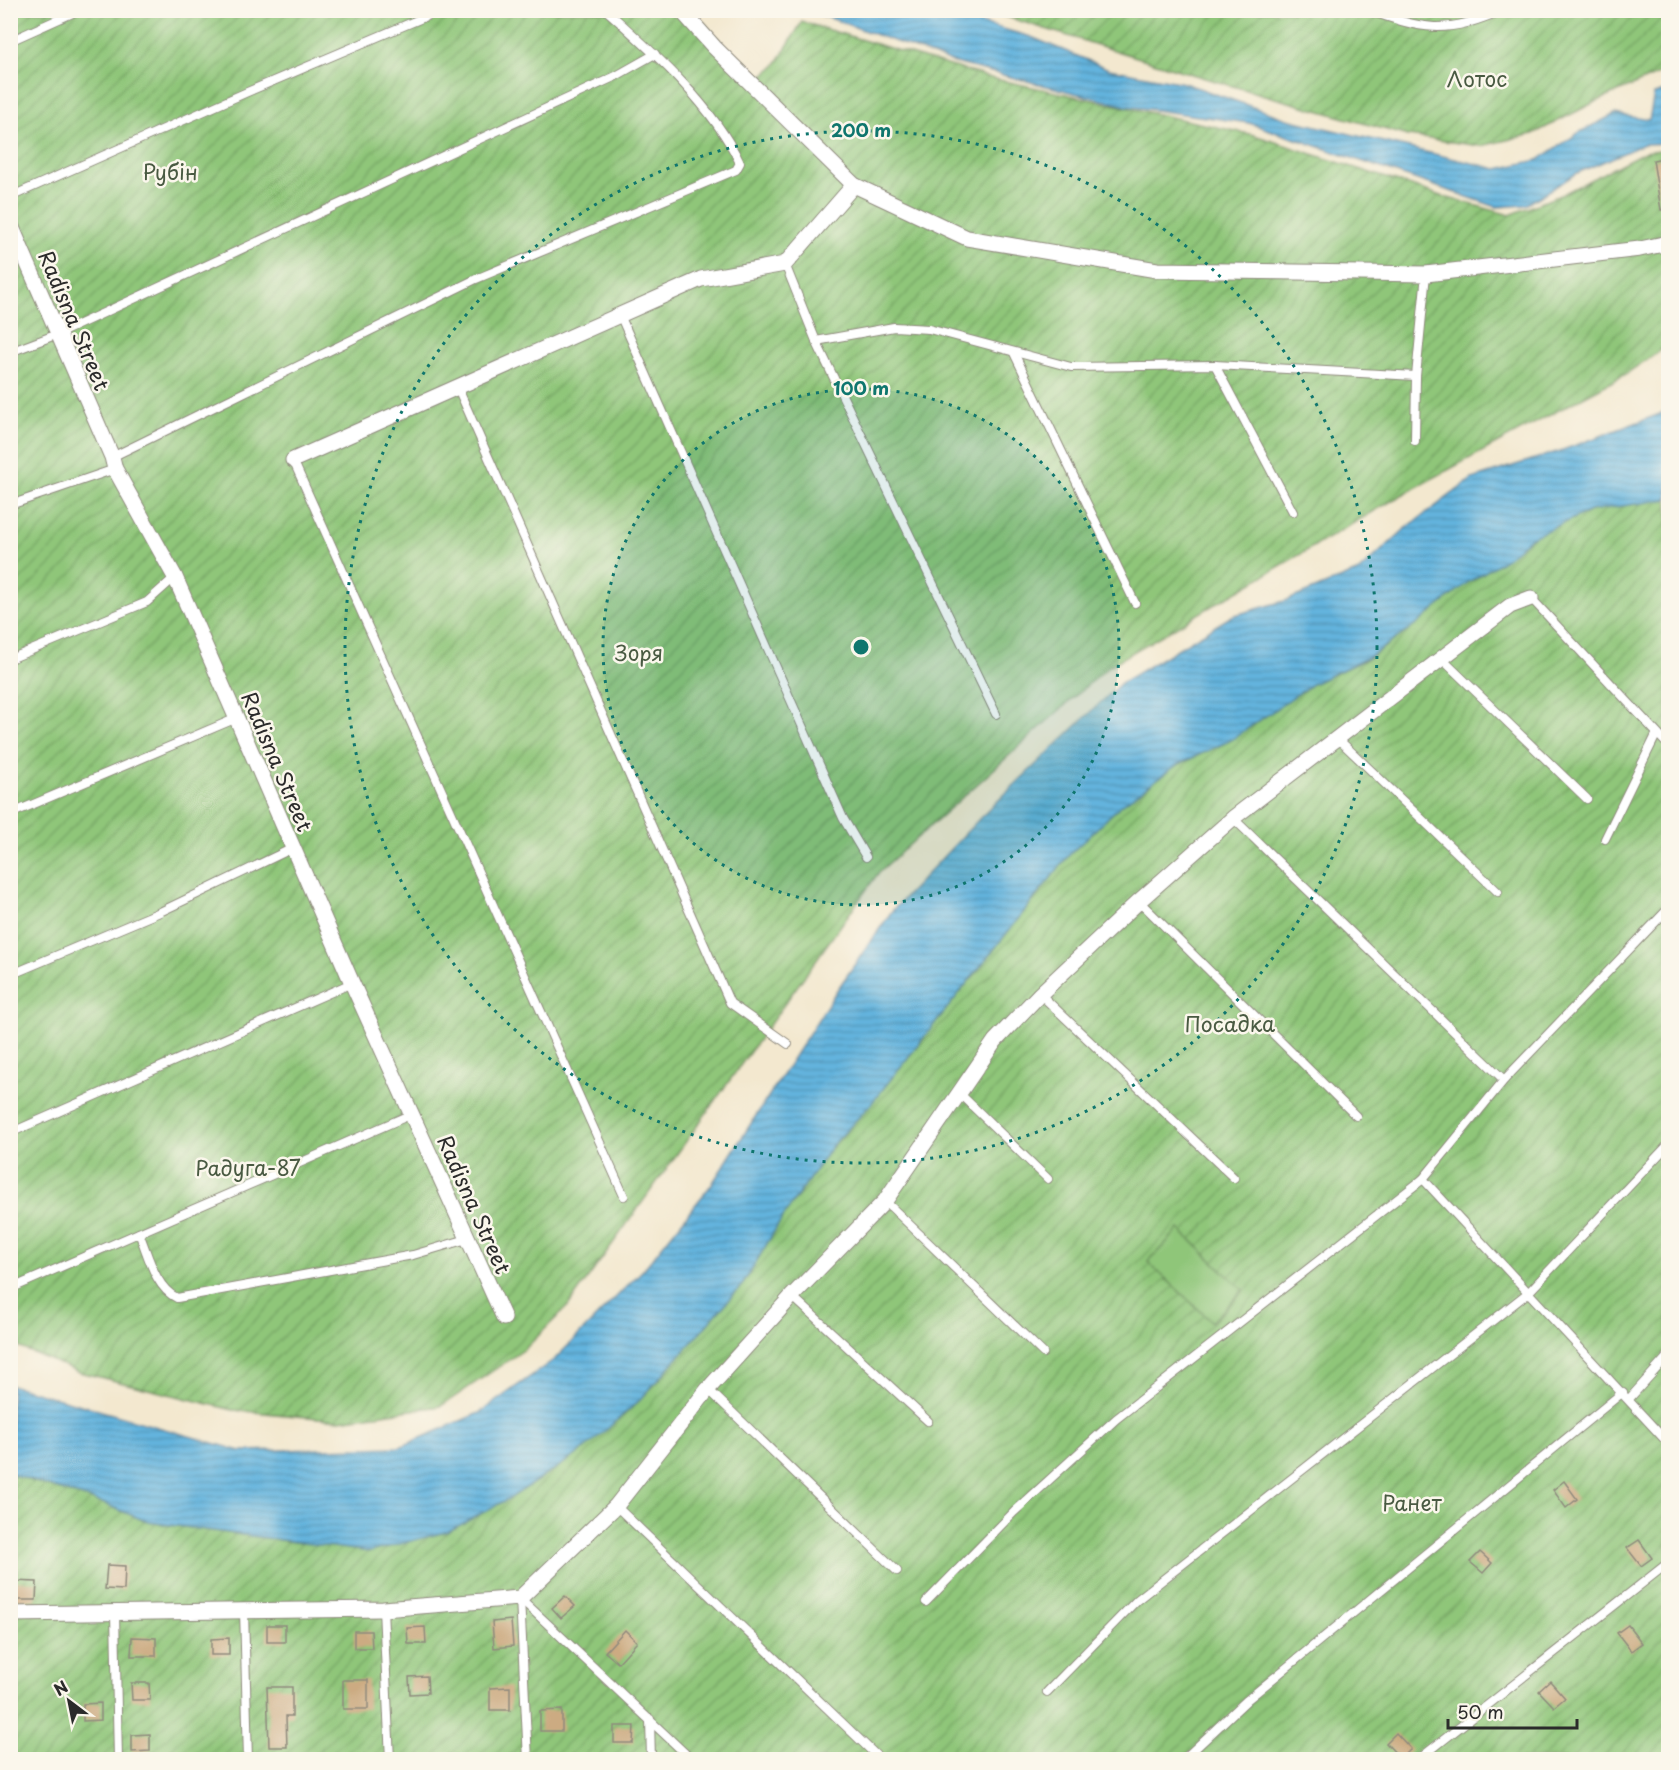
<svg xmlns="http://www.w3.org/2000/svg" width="1679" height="1770" font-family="'Playpen Sans',sans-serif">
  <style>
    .garden { fill: url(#garden-furrows); stroke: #5d7852; stroke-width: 1.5 }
    .pitch { fill: #8fc679; stroke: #5d7852; stroke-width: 1.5 }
    .water { fill: url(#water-rules); stroke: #477084; stroke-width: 1.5 }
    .building { fill: #ccab82 }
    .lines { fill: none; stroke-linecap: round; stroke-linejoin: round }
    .lane-casing { stroke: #8f8a7d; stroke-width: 10 }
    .street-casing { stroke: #8f8a7d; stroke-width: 17 }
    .lane { stroke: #fff; stroke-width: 8 }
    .street { stroke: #fff; stroke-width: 15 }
    .ring { fill: none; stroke: #0f766e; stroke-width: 3; stroke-dasharray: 3 6 }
    .labels { text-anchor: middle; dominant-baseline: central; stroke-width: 5; stroke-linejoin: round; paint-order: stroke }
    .park-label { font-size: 21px; fill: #495a42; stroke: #fbf7ec }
    .street-label { font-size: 21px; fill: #2b2b2b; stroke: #fbf7ec }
    .centre { fill: #0f766e; stroke: #fbf7ec; stroke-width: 3 }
    .ring-label { font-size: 18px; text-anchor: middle; font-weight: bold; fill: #0f766e; stroke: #fbf7ec; stroke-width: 5; stroke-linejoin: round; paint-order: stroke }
  </style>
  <defs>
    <pattern id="garden-furrows" width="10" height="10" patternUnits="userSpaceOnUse" patternTransform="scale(1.5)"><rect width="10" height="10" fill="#8fc679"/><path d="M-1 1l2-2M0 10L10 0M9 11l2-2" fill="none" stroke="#75a163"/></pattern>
    <pattern id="water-rules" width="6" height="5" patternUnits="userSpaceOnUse" patternTransform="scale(1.5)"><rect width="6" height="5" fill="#63b4de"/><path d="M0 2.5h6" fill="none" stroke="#5293b4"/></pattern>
  </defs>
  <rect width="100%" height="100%" fill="#fbf7ec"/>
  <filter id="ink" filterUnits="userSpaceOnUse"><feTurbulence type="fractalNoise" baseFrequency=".0167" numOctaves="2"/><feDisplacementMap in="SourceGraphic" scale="12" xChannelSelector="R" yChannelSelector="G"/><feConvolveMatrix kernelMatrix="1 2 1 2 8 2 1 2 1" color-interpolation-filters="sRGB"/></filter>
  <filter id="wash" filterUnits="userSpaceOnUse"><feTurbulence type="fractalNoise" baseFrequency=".008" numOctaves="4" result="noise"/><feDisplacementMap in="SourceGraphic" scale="24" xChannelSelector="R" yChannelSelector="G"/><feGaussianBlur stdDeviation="1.35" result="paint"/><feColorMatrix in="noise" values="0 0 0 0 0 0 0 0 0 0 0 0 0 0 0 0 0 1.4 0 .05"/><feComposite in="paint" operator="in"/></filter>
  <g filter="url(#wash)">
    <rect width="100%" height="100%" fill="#f3e8cf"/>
    <g class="garden">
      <polygon points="10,11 693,11 755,81 775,66 802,22 991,78 1254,135 1448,198 1510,215 1563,194 1644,152 1668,149 1668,345 1624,375 1400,496 1109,666 879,872 568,1306 525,1349 441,1406 339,1420 233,1410 79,1372 11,1344"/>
      <polygon points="987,11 1668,11 1668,70 1593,103 1533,134 1481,146 1408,136 1208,79"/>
      <polygon points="1668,496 1668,1759 11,1760 11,1474 105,1504 148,1522 302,1543 449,1531 515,1495 581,1452 640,1400 690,1344 743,1284 781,1220 832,1146 871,1104 1069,855 1120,806 1177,765 1231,740 1312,684 1370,657 1416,625 1467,583 1507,558 1529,538 1590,511"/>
    </g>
    <polygon class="pitch" points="1179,1229 1243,1290 1212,1322 1148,1262"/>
    <g class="water">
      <polygon points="810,11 940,11 1031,37 1109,69 1184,83 1287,119 1497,169 1538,160 1580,132 1615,114 1649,120 1654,94 1668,90 1668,143 1644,144 1577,173 1526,205 1497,207 1249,123 1126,106 955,63"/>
      <polygon points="1668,408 1668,499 1590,511 1530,538 1507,558 1467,583 1416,625 1369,657 1312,684 1231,740 1177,765 1120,806 1069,855 871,1104 832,1146 781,1220 743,1284 690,1344 640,1400 581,1452 515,1495 449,1531 370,1552 148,1522 105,1504 11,1474 11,1385 241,1451 400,1447 479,1413 555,1359 643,1270 712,1184 837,990 892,911 980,818 1121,683 1232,616 1288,600 1359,571 1405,529 1472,479 1560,451 1660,414"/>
    </g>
    <g id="blocks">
      <g class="building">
        <polygon points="1668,157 1668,210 1661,210 1653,160"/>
        <polygon points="1564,1481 1577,1499 1566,1508 1553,1490"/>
        <polygon points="1639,1540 1652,1558 1641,1566 1627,1548"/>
        <polygon points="1480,1552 1492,1563 1483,1573 1470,1562"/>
        <polygon points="107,1565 125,1566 124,1590 105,1589"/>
        <polygon points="12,1581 37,1582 36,1600 12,1600"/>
        <polygon points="565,1596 575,1606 561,1618 552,1608"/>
        <polygon points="511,1620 513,1646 494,1648 492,1622"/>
        <rect x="267" y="1625" width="18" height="17"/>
        <polygon points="1628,1625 1642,1643 1631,1651 1617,1633"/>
        <polygon points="425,1627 426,1644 408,1644 407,1628"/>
        <polygon points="625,1630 637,1642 618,1663 605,1652"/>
        <polygon points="354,1631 371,1631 372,1648 354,1648"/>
        <polygon points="132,1637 156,1638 156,1656 131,1656"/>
        <polygon points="229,1638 229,1655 211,1655 211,1639"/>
        <polygon points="427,1676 428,1693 410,1694 409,1677"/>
        <rect x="343" y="1680" width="25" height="29"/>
        <polygon points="1550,1681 1565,1698 1554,1707 1539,1691"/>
        <polygon points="131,1683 149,1683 150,1700 132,1700"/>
        <polygon points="267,1687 292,1687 292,1716 286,1716 287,1747 269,1747"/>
        <polygon points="510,1687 510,1710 490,1710 490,1688"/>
        <polygon points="101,1703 101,1720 83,1721 83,1704"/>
        <polygon points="562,1710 562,1731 540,1731 540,1711"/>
        <polygon points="614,1726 634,1726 633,1743 614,1743"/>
        <polygon points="1396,1733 1411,1749 1401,1759 1386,1743"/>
        <polygon points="150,1734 150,1751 132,1752 132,1735"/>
      </g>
    </g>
  </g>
  <g filter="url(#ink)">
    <use href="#blocks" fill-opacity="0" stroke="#8f8a7d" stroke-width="1.5"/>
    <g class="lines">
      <defs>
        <g id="lane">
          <path d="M1367,10C1422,29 1446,36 1502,10"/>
          <polyline points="10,41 79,10"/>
          <polyline points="10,197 245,93 441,10"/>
          <polyline points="785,264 816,341 996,714"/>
          <polyline points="620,315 843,818 866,857"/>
          <polyline points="816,341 894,327 929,329 1071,367 1215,365 1416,376"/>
          <polyline points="10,352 58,334 616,76 655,54"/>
          <polyline points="1014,353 1135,603"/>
          <polyline points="1215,365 1293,512"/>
          <polyline points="457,386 730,1003 788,1044"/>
          <polyline points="1415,441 1416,376 1426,274"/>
          <path d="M112,457L476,279L736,170L740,163C713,105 654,53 606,10"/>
          <polyline points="293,460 624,1196"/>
          <polyline points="10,505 115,469"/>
          <polyline points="1531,598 1668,745"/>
          <polyline points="1441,658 1587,799"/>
          <polyline points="10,659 147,602 175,577"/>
          <polyline points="1337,738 1498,892"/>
          <polyline points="10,814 237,718"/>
          <polyline points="1233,818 1504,1080"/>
          <polyline points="1605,839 1656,735"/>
          <polyline points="1139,901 1356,1116"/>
          <polyline points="10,975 160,912 293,848"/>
          <polyline points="1040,994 1234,1178"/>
          <polyline points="959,1093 1048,1179"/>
          <polyline points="10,1133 352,983"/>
          <polyline points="1423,1179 1668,1443"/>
          <polyline points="885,1201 1043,1353"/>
          <path d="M139,1233C148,1254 155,1288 177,1298L413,1255L467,1239"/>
          <polyline points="10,1289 412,1114"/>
          <polyline points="792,1296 928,1421"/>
          <polyline points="708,1389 897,1571"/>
          <polyline points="1629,1399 1668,1356"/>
          <polyline points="616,1506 881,1760"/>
          <polyline points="520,1598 692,1760"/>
          <polyline points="520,1598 528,1760"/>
          <polyline points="926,1602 1014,1512 1116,1419 1423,1179 1504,1080 1668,909"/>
          <polyline points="383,1609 390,1760"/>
          <polyline points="244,1610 248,1760"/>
          <polyline points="115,1612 118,1760"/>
          <polyline points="1047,1692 1137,1600 1529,1292 1668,1145"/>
          <polyline points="650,1719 651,1760"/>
          <polyline points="1183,1760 1247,1700 1623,1392"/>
          <polyline points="1418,1760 1668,1563"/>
        </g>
        <g id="street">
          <polyline points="681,10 714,47 854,185 967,238 1157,270 1426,274 1640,249 1668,243"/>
          <polyline points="10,223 112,457 115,469 175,577 352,983 504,1318"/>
          <polyline points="293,460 701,279 785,264 854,185"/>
          <polyline points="10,1614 383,1609 520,1598 616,1506 708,1389 792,1296 885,1201 995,1041 1040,994 1139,901 1233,818 1510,606 1531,598"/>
        </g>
      </defs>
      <use href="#lane" class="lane-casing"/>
      <use href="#street" class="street-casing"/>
      <use href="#lane" class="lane"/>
      <use href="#street" class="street"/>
    </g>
  </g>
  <circle cx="861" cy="647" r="258" fill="#0f766e" fill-opacity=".12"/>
  <g class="ring">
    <circle cx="861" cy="647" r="258"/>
    <circle cx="861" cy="647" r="516"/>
  </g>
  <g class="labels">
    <g class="park-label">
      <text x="1477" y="78">Лотос</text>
      <text x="170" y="171">Рубін</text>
      <text x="639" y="652">Зоря</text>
      <text x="1230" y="1023">Посадка</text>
      <text x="248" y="1167">Радуга-87</text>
      <text x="1412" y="1502">Ранет</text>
    </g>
    <g class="street-label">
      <text transform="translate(75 320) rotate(67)">Radisna Street</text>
      <text transform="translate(278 761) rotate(67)">Radisna Street</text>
      <text transform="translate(475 1204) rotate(66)">Radisna Street</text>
    </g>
  </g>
  <circle cx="861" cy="647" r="9" class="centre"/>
  <g class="ring-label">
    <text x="861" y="137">200 m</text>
    <text x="861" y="395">100 m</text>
  </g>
  <rect width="1679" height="1770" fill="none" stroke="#fbf7ec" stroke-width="36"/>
  <g transform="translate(69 1701) rotate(328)" stroke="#fbf7ec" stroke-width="4.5" paint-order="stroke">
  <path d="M0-4.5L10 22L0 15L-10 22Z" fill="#2b2b2b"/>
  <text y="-9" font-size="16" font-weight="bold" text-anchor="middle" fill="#2b2b2b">N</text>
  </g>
  <path d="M1448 1719v9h129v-9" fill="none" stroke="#2b2b2b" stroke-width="3"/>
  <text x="1457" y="1719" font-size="18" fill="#2b2b2b" stroke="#fbf7ec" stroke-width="4.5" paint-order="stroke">50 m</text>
</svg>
